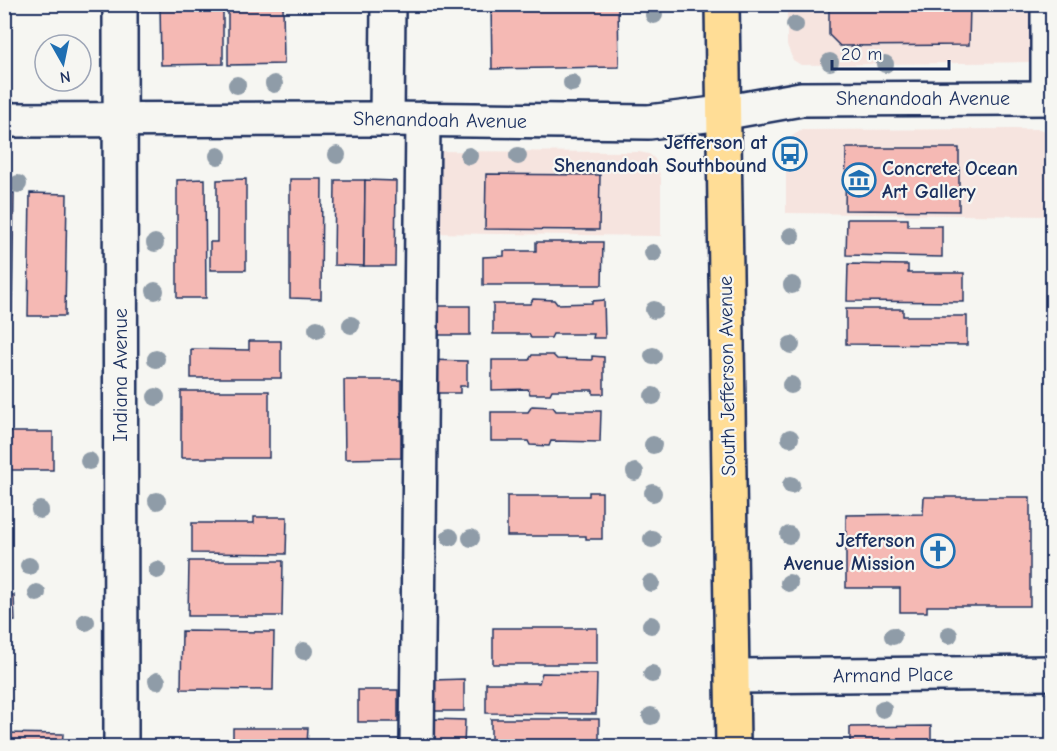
<svg xmlns="http://www.w3.org/2000/svg" width="1057" height="751" font-family="'Comic Neue',sans-serif">
  <style>
    .built { fill: #f6e4df }
    .building { fill: #f5b9b4; stroke: #1b2f5e; stroke-width: 1.5 }
    .lines { fill: none; stroke-linecap: round; stroke-linejoin: round }
    .minor-casing { stroke: #1b2f5e; stroke-width: 38 }
    .major-casing { stroke: #1b2f5e; stroke-width: 38 }
    .minor { stroke: #f6f6f2; stroke-width: 33 }
    .major { stroke: #ffdd96; stroke-width: 33 }
    .tree { fill: #8f9ca8 }
    .labels { text-anchor: middle; dominant-baseline: central; stroke-width: 4.5; stroke-linejoin: round; paint-order: stroke }
    .street-label { font-size: 20px; fill: #1b2f5e; stroke: #f6f6f2 }
    .poi-label { font-size: 20px; font-weight: bold; fill: #1b2f5e; stroke: #f6f6f2; text-anchor: end }
  </style>
  <rect width="100%" height="100%" fill="#f6f6f2"/>
  <filter id="ink" filterUnits="userSpaceOnUse"><feTurbulence type="fractalNoise" baseFrequency=".0167" numOctaves="2"/><feDisplacementMap in="SourceGraphic" scale="12" xChannelSelector="R" yChannelSelector="G"/><feConvolveMatrix kernelMatrix="1 2 1 2 8 2 1 2 1" color-interpolation-filters="sRGB"/></filter>
  <g filter="url(#ink)">
    <g class="built">
      <polygon points="787,5 1035,5 1035,62 801,65 793,60 787,45"/>
      <polygon points="1039,129 1047,131 1051,138 1052,216 786,213 786,152 791,137 801,130"/>
      <polygon points="427,151 639,152 649,154 655,159 661,178 661,236 426,233"/>
    </g>
    <g class="building">
      <polygon points="160,4 217,4 218,9 223,9 223,64 161,65"/>
      <polygon points="228,4 283,4 284,64 228,65"/>
      <polygon points="491,4 618,4 619,67 492,69"/>
      <polygon points="829,4 970,4 969,45 840,46 829,35"/>
      <polygon points="846,148 959,148 959,211 845,210"/>
      <polygon points="486,174 600,175 599,230 485,229"/>
      <polygon points="205,179 206,298 177,298 177,180"/>
      <polygon points="246,179 246,270 210,270 210,242 217,242 217,180"/>
      <polygon points="290,179 322,179 321,299 290,298"/>
      <polygon points="335,180 365,180 364,266 334,265"/>
      <polygon points="365,180 396,181 395,266 364,266"/>
      <polygon points="4,193 14,193 12,315 4,315"/>
      <polygon points="30,193 67,194 65,316 28,316"/>
      <polygon points="847,219 908,219 908,226 942,226 942,257 846,255"/>
      <polygon points="536,242 603,242 602,285 483,285 483,257 504,256 504,251 536,251"/>
      <polygon points="848,264 908,265 908,273 964,273 964,302 847,301"/>
      <polygon points="533,299 554,300 557,304 592,303 592,301 604,300 605,338 593,338 594,334 553,334 551,338 531,338 529,334 493,334 493,304 530,304"/>
      <rect x="431" y="306" width="39" height="29"/>
      <polygon points="846,309 903,309 903,316 967,316 967,345 846,344"/>
      <polygon points="249,341 281,341 281,378 191,378 191,349 249,350"/>
      <polygon points="532,355 553,355 557,359 592,360 592,356 604,357 604,394 593,394 593,390 552,390 550,394 530,394 528,389 492,390 492,360 529,360"/>
      <polygon points="426,360 467,361 467,386 460,386 460,393 426,393"/>
      <polygon points="344,380 401,380 401,458 345,459"/>
      <rect x="181" y="391" width="88" height="67"/>
      <polygon points="532,406 553,407 556,411 601,411 600,442 551,441 549,446 530,445 528,441 491,441 491,412 528,412"/>
      <rect x="4" y="432" width="49" height="38"/>
      <polygon points="589,492 602,492 602,539 586,539 586,536 507,536 507,496 589,496"/>
      <polygon points="924,497 1030,497 1030,606 927,606 927,612 900,612 900,588 846,588 846,515 923,514"/>
      <polygon points="254,517 287,517 286,554 192,553 192,523 254,523"/>
      <polygon points="189,561 283,561 282,616 188,616"/>
      <polygon points="4,595 14,595 15,621 4,622"/>
      <rect x="493" y="628" width="104" height="36"/>
      <polygon points="182,631 274,632 273,690 181,689"/>
      <polygon points="542,673 597,674 596,714 486,713 486,683 539,683"/>
      <polygon points="464,679 464,711 432,711 433,680"/>
      <rect x="358" y="690" width="40" height="32"/>
      <polygon points="433,719 465,720 464,746 433,746"/>
      <rect x="491" y="719" width="108" height="27"/>
      <polygon points="931,726 931,746 850,746 850,727"/>
      <polygon points="233,728 308,728 307,745 321,746 189,746 189,744 233,744"/>
      <polygon points="4,733 63,734 62,746 4,746"/>
    </g>
    <g class="lines">
      <defs>
        <g id="minor">
          <polyline points="120,4 121,746"/>
          <polyline points="1048,98 1048,4"/>
          <polyline points="387,119 388,4"/>
          <polyline points="4,120 387,119 649,122 722,113 801,99 1052,98"/>
          <polyline points="733,676 1052,673"/>
          <polyline points="417,746 423,119"/>
        </g>
        <polyline id="major" points="722,4 733,746"/>
      </defs>
      <use href="#minor" class="minor-casing"/>
      <use href="#major" class="major-casing"/>
      <use href="#minor" class="minor"/>
      <use href="#major" class="major"/>
    </g>
    <g class="tree">
      <circle cx="654" cy="15" r="9"/>
      <circle cx="795" cy="25" r="9"/>
      <circle cx="830" cy="62" r="9"/>
      <circle cx="885" cy="64" r="9"/>
      <circle cx="572" cy="83" r="9"/>
      <circle cx="274" cy="84" r="9"/>
      <circle cx="237" cy="85" r="9"/>
      <circle cx="337" cy="155" r="9"/>
      <circle cx="218" cy="156" r="9"/>
      <circle cx="469" cy="156" r="9"/>
      <circle cx="518" cy="156" r="9"/>
      <circle cx="18" cy="184" r="9"/>
      <circle cx="791" cy="236" r="9"/>
      <circle cx="155" cy="243" r="9"/>
      <circle cx="653" cy="253" r="9"/>
      <circle cx="792" cy="285" r="9"/>
      <circle cx="155" cy="291" r="9"/>
      <circle cx="654" cy="310" r="9"/>
      <circle cx="351" cy="325" r="9"/>
      <circle cx="317" cy="329" r="9"/>
      <circle cx="791" cy="345" r="9"/>
      <circle cx="653" cy="356" r="9"/>
      <circle cx="156" cy="359" r="9"/>
      <circle cx="791" cy="385" r="9"/>
      <circle cx="653" cy="396" r="9"/>
      <circle cx="156" cy="397" r="9"/>
      <circle cx="790" cy="438" r="9"/>
      <circle cx="653" cy="445" r="9"/>
      <circle cx="89" cy="461" r="9"/>
      <circle cx="635" cy="472" r="9"/>
      <circle cx="791" cy="485" r="9"/>
      <circle cx="653" cy="493" r="9"/>
      <circle cx="157" cy="501" r="9"/>
      <circle cx="40" cy="510" r="9"/>
      <circle cx="789" cy="535" r="9"/>
      <circle cx="450" cy="537" r="9"/>
      <circle cx="471" cy="538" r="9"/>
      <circle cx="652" cy="539" r="9"/>
      <circle cx="29" cy="566" r="9"/>
      <circle cx="157" cy="570" r="9"/>
      <circle cx="651" cy="583" r="9"/>
      <circle cx="789" cy="583" r="9"/>
      <circle cx="37" cy="593" r="9"/>
      <circle cx="86" cy="622" r="9"/>
      <circle cx="651" cy="625" r="9"/>
      <circle cx="949" cy="635" r="9"/>
      <circle cx="893" cy="636" r="9"/>
      <circle cx="304" cy="651" r="9"/>
      <circle cx="652" cy="674" r="9"/>
      <circle cx="157" cy="681" r="9"/>
      <circle cx="883" cy="709" r="9"/>
      <circle cx="651" cy="716" r="9"/>
    </g>
  </g>
  <defs>
    <symbol id="bus-ring" viewBox="-11 -11 22 22"><circle r="9.5" fill="#f6f6f2" stroke="#1f6fb2" stroke-width="1.5"/><path d="M-5-6H5V4H4V6H2V4H-2V6H-4V4H-5ZM-3.5-4V0h7V-4ZM-3.5 1.2v1.5H-2V1.2ZM2 1.2v1.5H3.5V1.2Z" fill="#1f6fb2"/></symbol>
    <symbol id="museum-ring" viewBox="-11 -11 22 22"><circle r="9.5" fill="#f6f6f2" stroke="#1f6fb2" stroke-width="1.5"/><path d="M0-6L6-3V-2H-6V-3ZM-5-1h2V3h-2ZM-1-1h2V3h-2ZM3-1h2V3H3ZM-6 4H6V6H-6Z" fill="#1f6fb2"/></symbol>
    <symbol id="church-ring" viewBox="-11 -11 22 22"><circle r="9.5" fill="#f6f6f2" stroke="#1f6fb2" stroke-width="1.5"/><path d="M-1.2-6h2.4v3.5h3.3v2.4h-3.3V6h-2.4V-.1h-3.3v-2.4h3.3Z" fill="#1f6fb2"/></symbol>
  </defs>
  <g fill-rule="evenodd">
    <use href="#bus-ring" x="771" y="135" width="38" height="38"/>
    <use href="#museum-ring" x="840" y="161" width="38" height="38"/>
    <use href="#church-ring" x="919" y="532" width="38" height="38"/>
  </g>
  <g class="labels">
    <g class="street-label">
      <text x="923" y="98">Shenandoah Avenue</text>
      <text transform="translate(440 120) rotate(1)">Shenandoah Avenue</text>
      <text transform="translate(120 375) rotate(-90)">Indiana Avenue</text>
      <text transform="translate(727 376) rotate(-91)">South Jefferson Avenue</text>
      <text transform="translate(893 675) rotate(-1)">Armand Place</text>
    </g>
    <g class="poi-label">
      <text x="767" y="142">Jefferson at<tspan x="767" dy="23">Shenandoah Southbound</tspan></text>
      <text x="882" y="168" text-anchor="start">Concrete Ocean<tspan x="882" dy="23">Art Gallery</tspan></text>
      <text x="915" y="540">Jefferson<tspan x="915" dy="23">Avenue Mission</tspan></text>
    </g>
  </g>
  <rect width="1057" height="751" fill="none" stroke="#f6f6f2" stroke-width="24"/>
  <rect x="12" y="12" width="1033" height="727" fill="none" stroke="#1b2f5e" stroke-width="2" filter="url(#ink)"/>
  <g transform="translate(63 63) rotate(171)"><circle r="28" fill="#f6f6f2" stroke="#9ea6b7" stroke-width="1.5"/>
  <path d="M0-4.5L10 22L0 15L-10 22Z" fill="#1f6fb2"/>
  <text y="-9" font-size="16" font-weight="bold" text-anchor="middle" fill="#1b2f5e">N</text>
  </g>
  <path d="M832 60v9h117v-9" fill="none" stroke="#1b2f5e" stroke-width="3"/>
  <text x="841" y="60" font-size="18" fill="#1b2f5e" stroke="#f6f6f2" stroke-width="4.5" paint-order="stroke">20 m</text>
</svg>
